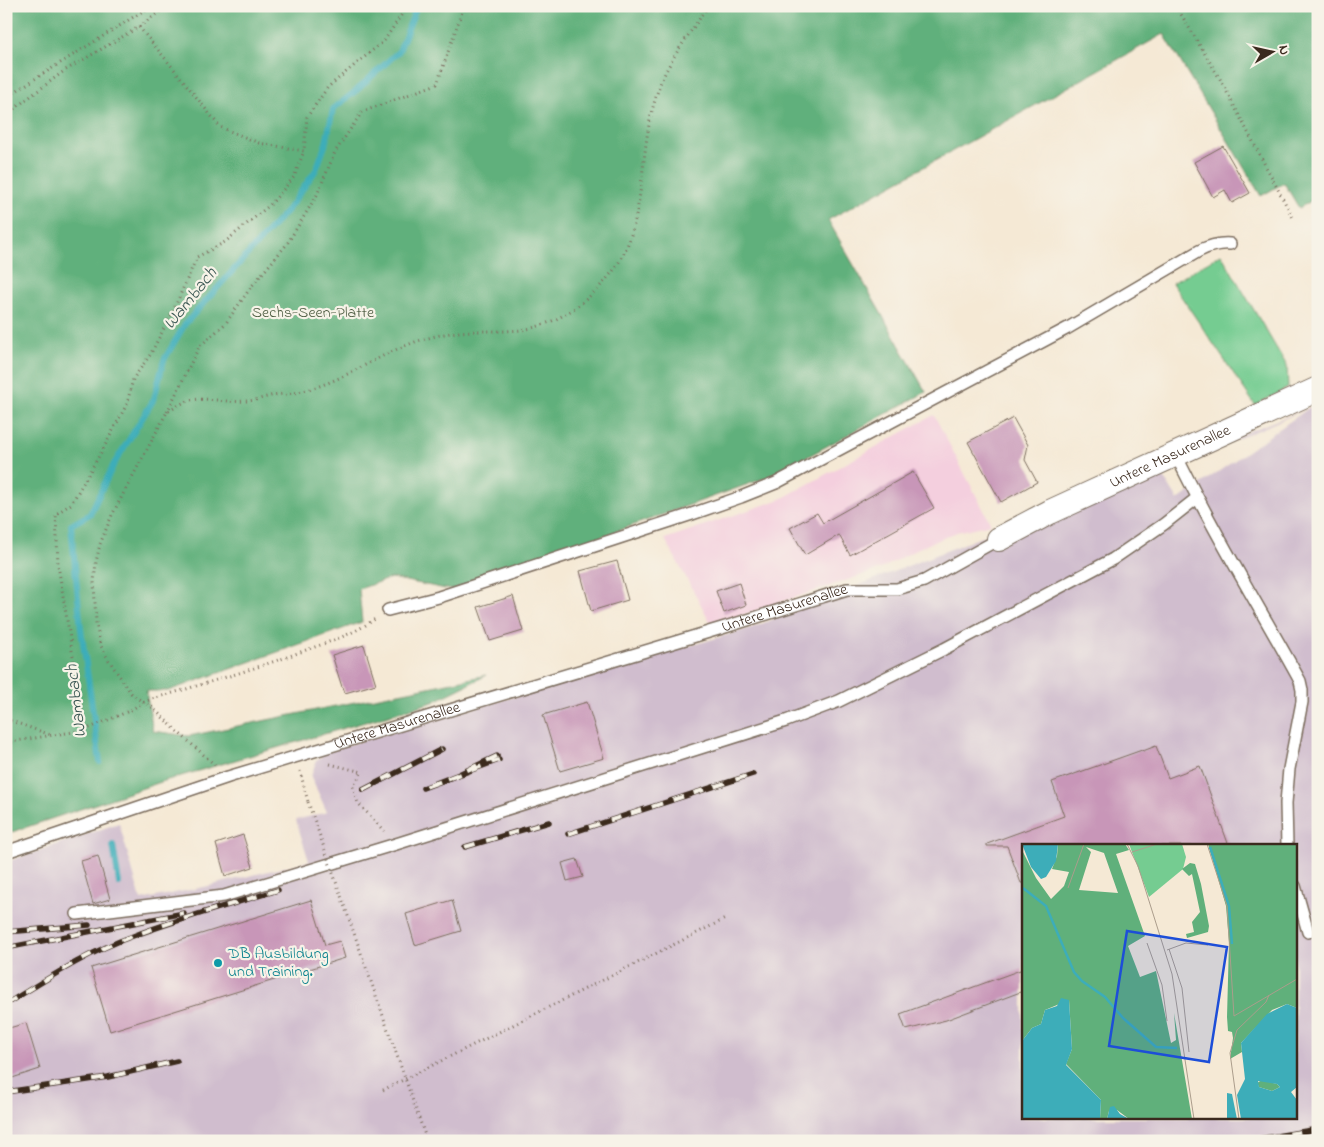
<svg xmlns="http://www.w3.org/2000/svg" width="1324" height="1147" font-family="'Indie Flower',sans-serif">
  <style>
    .built { fill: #f4cfde }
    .industrial { fill: #d0bdce; fill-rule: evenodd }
    .green { fill: #75cc91; stroke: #587b58 }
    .forest { fill: #60b07b; stroke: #4e6d4c }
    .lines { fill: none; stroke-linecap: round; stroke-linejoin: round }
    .stream { stroke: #3dadb9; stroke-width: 6 }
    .building { fill: #c896b8 }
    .service-casing { stroke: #7c6d5e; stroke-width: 14 }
    .minor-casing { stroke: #7c6d5e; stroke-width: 26 }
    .path { stroke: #7c6d5e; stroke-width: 3; stroke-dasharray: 1 4; stroke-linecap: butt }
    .service { stroke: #fff; stroke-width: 11 }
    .minor { stroke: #fff; stroke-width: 24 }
    .rail-casing { stroke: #3b2a1e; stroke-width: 5.5 }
    .rail { stroke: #f7f3e8; stroke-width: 4; stroke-dasharray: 11; stroke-linecap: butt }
    .path-bridge { stroke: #7c6d5e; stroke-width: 3; stroke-dasharray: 1 4; stroke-linecap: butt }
    .culture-dot { fill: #0f9aa8; stroke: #f7f3e8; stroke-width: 2 }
    .labels { text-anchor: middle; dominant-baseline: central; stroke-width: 4.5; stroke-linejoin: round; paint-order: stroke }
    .park-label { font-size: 16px; fill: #4c5b40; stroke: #f7f3e8 }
    .street-label { font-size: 16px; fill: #3b2a1e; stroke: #f7f3e8 }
    .culture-label { font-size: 16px; fill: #0d838f; stroke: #f7f3e8; text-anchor: start }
    .water-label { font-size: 18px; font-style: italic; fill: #3c5854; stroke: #f7f3e8 }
    .inset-river { fill: none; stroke: #3dadb9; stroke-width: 2.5 }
    .inset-road { fill: none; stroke: #ab9d8c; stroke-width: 1 }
    .view { fill: #1d4ed8; fill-opacity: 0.15; stroke: #1d4ed8; stroke-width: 2.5 }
    .inset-edge { fill: none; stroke: #3b2a1e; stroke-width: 2.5 }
  </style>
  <rect width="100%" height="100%" fill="#f7f3e8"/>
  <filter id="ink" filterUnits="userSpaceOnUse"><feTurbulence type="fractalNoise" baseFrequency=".02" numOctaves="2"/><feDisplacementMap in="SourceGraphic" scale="10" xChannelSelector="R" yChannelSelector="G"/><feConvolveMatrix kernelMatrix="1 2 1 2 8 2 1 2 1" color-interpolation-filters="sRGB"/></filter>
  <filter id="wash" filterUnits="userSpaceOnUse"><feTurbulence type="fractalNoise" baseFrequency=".0096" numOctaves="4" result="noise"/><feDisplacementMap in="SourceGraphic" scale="20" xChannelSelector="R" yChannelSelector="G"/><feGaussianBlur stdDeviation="1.12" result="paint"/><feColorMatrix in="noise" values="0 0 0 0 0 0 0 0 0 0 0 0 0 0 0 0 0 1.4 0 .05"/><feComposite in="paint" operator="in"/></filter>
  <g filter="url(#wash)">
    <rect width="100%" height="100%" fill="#f5e9d5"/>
    <polygon class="built" points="934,415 991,524 957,532 919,548 881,569 712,625 665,539 781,499"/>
    <path class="industrial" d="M1318,404V1141H6V862L119,823L141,900L209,886L309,861L296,820L327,812L311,777L316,761L327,751L751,628ZM1309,408L1178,500L1160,472ZM1023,846H1295V1118H1023Z"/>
    <polygon class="green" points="1221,254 1287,366 1288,388 1255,405 1172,283"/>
    <polygon class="forest" points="6,6 1318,6 1318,197 1299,208 1284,183 1261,196 1164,34 828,220 926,392 774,475 451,590 391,578 359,589 362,622 168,691 146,691 153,731 189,736 487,675 433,702 164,781 6,834"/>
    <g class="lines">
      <g class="stream">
        <polyline points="100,762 81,629 71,525 90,514 114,464 154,399 164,360 185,324 289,208 316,170 326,143 333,109 357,90 399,51 417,6"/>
        <polyline points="113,845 119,883"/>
      </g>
    </g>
    <g id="blocks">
      <g class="building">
        <polygon points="1223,146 1250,193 1232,203 1225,190 1213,197 1194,162"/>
        <polygon points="1013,418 1028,445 1025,460 1037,482 1001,502 968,442"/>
        <polygon points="913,472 934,508 850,555 839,535 805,555 790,528 817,513 823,523"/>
        <polygon points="617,561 628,600 591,611 580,571"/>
        <polygon points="739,583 746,605 724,613 716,591"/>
        <polygon points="513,596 523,631 490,641 478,607"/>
        <polygon points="364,645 376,684 345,693 343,687 342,687 332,655"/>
        <polygon points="587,702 604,758 560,771 543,715"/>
        <polygon points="1156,746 1168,778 1200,766 1229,846 1023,846 1023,883 1021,883 1007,846 987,846 987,844 1064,816 1052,782 1142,750 1143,751"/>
        <polygon points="243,835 253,867 225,876 216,844"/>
        <polygon points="98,856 110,899 93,904 81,861"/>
        <polygon points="577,859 583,877 567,881 562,863"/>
        <polygon points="311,900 325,945 340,941 345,958 110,1031 91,968"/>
        <polygon points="452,900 461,931 415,945 406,914"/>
        <polygon points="1023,969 1023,991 946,1020 906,1030 900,1014"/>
        <polygon points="26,1023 40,1069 6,1080 6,1029"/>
      </g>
    </g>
  </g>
  <g filter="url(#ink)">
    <use href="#blocks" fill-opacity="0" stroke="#7c6d5e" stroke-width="1"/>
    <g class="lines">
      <defs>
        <g id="service">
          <path d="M1176,455C1213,532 1259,606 1300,681L1302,690V702L1289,769L1286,803L1287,846"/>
          <path d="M388,610L439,597L692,514L741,497L776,483L1068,328L1199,251C1209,246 1218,243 1230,244"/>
          <path id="s1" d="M6,852L228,777L722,628L847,589H897L924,581L999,539"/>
          <polyline points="1295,886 1308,932"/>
          <polyline points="77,914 224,896 396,844 786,721 839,701 944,649 1113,559 1164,524 1197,498"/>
        </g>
        <g id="minor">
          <path id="s2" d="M999,539L1050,512L1318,389"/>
        </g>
      </defs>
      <use href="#service" class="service-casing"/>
      <use href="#minor" class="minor-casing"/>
      <g class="path">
        <polyline points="1176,6 1220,79 1294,220"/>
        <polyline points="139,27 178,74 220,127 259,143 304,151 307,117 328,87 384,41 404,11 406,6"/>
        <polyline points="6,99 19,89 151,6"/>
        <polyline points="6,115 64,71 139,27 167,6"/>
        <polyline points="167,412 199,347 226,323 251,287 287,244 317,195 335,152 362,112 437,84 464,6"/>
        <polyline points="6,723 11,721 51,735"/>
        <polyline points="85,730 58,565 56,514 71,504 102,451 127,404 133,379 150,355 173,311 197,257 225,242 271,204 294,177 304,151"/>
        <path d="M6,744L16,741L85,730L129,711L144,702L152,699C204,684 255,669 306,650C329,642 354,634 375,619"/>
        <polyline points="330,764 362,772 353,787 358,803 384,831"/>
        <path d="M215,765L178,732L153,708L137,698L131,693L108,659L100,644L96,623L94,582L96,562L100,544L112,515L167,412C175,408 182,402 191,400C209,397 227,403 245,401C255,401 265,397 275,395C283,394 290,394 298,392C342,383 376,355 418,341C431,337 446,333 459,332C480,330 501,332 521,330C558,325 591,300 613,271C646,228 639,158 653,107C656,97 659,85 664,75C676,51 693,29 708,6"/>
        <polyline points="300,771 308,802"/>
        <polyline points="383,1090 727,918"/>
      </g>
      <use href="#service" class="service"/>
      <use href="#minor" class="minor"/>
      <defs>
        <g id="rail">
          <polyline points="497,756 459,774 423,788 499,760"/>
          <polyline points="363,790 442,749"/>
          <polyline points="568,834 753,774"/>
          <polyline points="465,847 549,822"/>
          <polyline points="1316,878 1318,877"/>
          <polyline points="6,932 89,925"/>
          <polyline points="6,948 184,913"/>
          <path d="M6,1004C47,979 88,952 133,936C181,918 230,905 278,890"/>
          <polyline points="6,1092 108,1077 177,1061"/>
          <polyline points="1246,1141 1318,1129"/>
        </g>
      </defs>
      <use href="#rail" class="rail-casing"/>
      <use href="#rail" class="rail"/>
      <polyline class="path-bridge" points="308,802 427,1141"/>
    </g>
  </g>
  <circle class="culture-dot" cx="218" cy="963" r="5"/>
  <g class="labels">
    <g class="park-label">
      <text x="313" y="313">Sechs-Seen-Platte</text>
    </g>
    <g class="street-label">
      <text stroke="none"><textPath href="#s2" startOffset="190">Untere Masurenallee</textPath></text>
      <text stroke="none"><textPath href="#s1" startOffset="816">Untere Masurenallee</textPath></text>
      <text stroke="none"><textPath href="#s1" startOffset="411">Untere Masurenallee</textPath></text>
    </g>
    <g class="culture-label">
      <text x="228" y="954">DB Ausbildung<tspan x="228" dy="18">und Training.</tspan></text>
    </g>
    <g class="water-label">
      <text transform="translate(191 299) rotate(-51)">Wambach</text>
      <text transform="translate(77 701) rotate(-97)">Wambach</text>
    </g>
  </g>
  <g transform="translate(1022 844)">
    <rect width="275" height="275" fill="#f5e9d5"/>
    <path d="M107,0H160L164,13L161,25L127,53Z" fill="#75cc91"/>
    <path d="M36,0H103L107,6L94,10L123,92L106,102L118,133L134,127L149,199L154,196L152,169L170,275H107L95,266L87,267L85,275H78L79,256L44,220L50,205L47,156L23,166L19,180L10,184L0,197V6L14,34L29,55L42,42L47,28L30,25L35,12ZM64,3L82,9L96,49L57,46L69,8ZM186,0H275V164L265,160L250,166L219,199L220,208L208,215L211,194L210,188L206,187L205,173L207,98L204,62ZM168,19L173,20L179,40L187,82L186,88L165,94L164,90L172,88L170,78L178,68L170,30L167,32L160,25ZM240,236L255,240L258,243L250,247L237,243L235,239Z" fill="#60b07b" fill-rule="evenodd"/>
    <path d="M0,0H36L34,17L24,33L19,35L9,23ZM39,154L47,156L50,205L44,221L79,256L78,275H0V197L10,184L19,180L23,166L35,162ZM265,160L275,164V243L269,248L275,256V275H219L215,251L223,235L219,199L245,170ZM236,237L255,240L258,243L250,247L237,243ZM205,249L210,250L215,275H205ZM92,262L98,270L107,275H85L88,263Z" fill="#3dadb9" fill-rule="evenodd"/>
    <path class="inset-river" d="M188,3L207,62L210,100M1,44L24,62L52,128L60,137L83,153L101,174L134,203L155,204"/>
    <path class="inset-road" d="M105,0L116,22L150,130L172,275M185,0L205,62L212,172L275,135M110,8L135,0M46,44L62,0M125,99L140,141L145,177M147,105L160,144L167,208M145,106L164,99L186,101M217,275L208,209L215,186L244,158L247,151"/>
    <path class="view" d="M105,87L205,103L187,218L87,202Z"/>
    <rect width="275" height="275" class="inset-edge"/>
  </g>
  <rect width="1324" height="1147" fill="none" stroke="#f7f3e8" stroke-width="25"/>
  <g transform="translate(1272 52) rotate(81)" stroke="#f7f3e8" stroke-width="4" paint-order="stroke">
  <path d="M0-4L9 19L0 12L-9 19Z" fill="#3b2a1e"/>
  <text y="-8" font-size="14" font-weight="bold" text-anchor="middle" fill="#3b2a1e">N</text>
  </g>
</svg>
